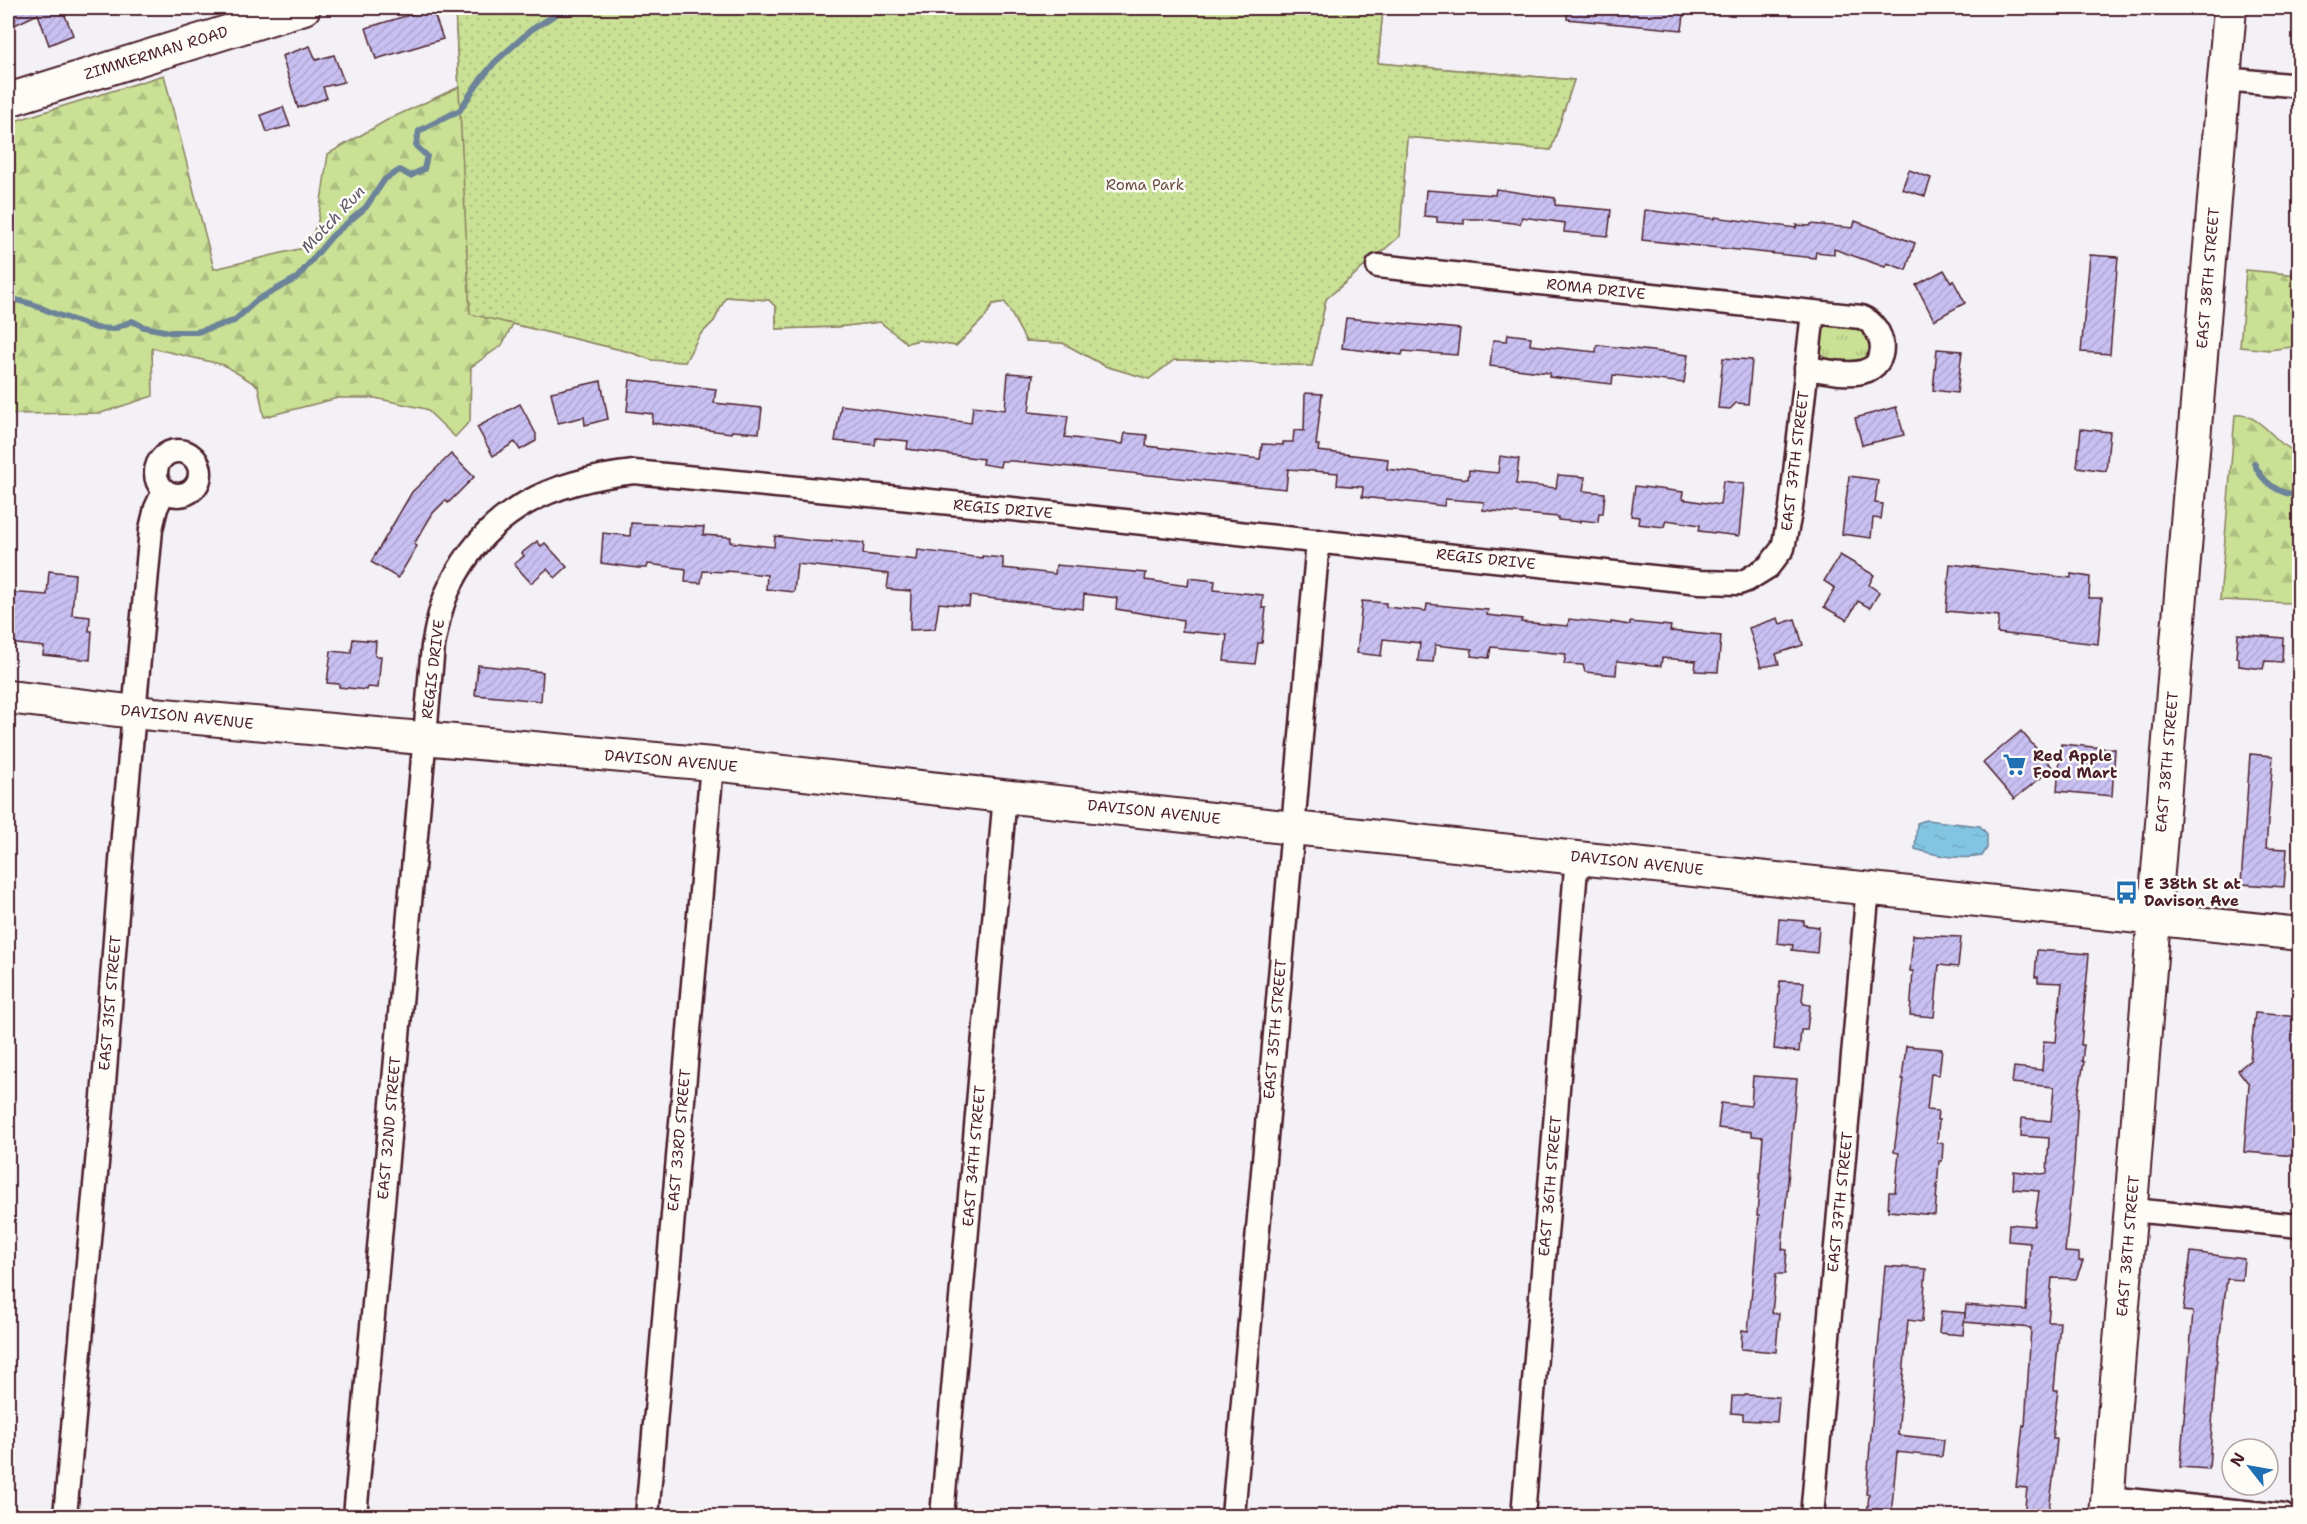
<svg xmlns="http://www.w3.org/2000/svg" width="2307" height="1524" font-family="'Shantell Sans',sans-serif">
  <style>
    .grass { fill: url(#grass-tufts); stroke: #8a8060; stroke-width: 1.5 }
    .forest { fill: url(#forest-firs); stroke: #8a8060; stroke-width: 1.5 }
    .park { fill: url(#park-dots); stroke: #8a8060; stroke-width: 1.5 }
    .water { fill: url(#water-ripples); stroke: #6c8399; stroke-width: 1.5 }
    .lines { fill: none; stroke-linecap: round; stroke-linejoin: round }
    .stream { stroke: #6c8399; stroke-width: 6 }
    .building { fill: url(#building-hatch); stroke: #4a1f2b; stroke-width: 1.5 }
    .street-casing { stroke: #4a1f2b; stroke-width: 27 }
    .secondary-casing { stroke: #4a1f2b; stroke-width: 36 }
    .street { stroke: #fdfcf7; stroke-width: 22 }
    .secondary { stroke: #fdfcf7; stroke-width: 32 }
    .labels { text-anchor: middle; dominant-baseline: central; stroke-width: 5; stroke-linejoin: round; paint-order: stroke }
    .street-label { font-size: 15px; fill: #4a1f2b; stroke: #fdfcf7 }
    .park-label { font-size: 15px; fill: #6a4f46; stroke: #fdfcf7 }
    .poi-label { font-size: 15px; font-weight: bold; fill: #4a1f2b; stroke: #fdfcf7; text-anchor: start }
    .water-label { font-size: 16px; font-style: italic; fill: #5e596b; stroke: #fdfcf7 }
  </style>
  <defs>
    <pattern id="grass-tufts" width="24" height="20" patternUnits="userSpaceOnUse" patternTransform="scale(1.5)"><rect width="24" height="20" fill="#c9e095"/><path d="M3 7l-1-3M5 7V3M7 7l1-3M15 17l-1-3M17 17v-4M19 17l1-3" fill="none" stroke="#aec081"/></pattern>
    <pattern id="forest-firs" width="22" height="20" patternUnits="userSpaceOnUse" patternTransform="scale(1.5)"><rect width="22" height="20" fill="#c9e095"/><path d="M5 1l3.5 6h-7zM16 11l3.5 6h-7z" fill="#aec081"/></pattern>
    <pattern id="park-dots" width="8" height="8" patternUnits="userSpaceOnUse" patternTransform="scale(1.5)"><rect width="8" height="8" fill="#c9e095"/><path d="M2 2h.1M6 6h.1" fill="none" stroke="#aec081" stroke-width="1.8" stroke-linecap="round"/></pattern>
    <pattern id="water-ripples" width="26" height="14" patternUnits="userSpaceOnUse" patternTransform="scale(1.5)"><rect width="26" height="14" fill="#82c5e3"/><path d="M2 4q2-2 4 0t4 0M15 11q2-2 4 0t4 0" fill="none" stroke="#72a9c3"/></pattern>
    <pattern id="building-hatch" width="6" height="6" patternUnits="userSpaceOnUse" patternTransform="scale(1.5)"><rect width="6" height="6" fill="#c9c0f2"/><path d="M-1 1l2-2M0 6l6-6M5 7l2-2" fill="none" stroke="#aea5d0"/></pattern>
  </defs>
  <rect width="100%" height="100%" fill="#f3f0f6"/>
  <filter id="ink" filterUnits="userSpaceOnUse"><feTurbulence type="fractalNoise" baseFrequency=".0167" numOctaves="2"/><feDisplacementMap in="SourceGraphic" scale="12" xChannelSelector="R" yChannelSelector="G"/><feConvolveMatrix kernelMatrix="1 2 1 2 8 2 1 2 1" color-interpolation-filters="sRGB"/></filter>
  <g filter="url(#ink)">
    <path class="grass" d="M1825,326L1859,329L1868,336L1870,351C1868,354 1866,357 1863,359C1854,364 1826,360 1819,353L1822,330Z"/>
    <g class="forest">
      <polygon points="455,8 1383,8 1378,63 1574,80 1551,150 1407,137 1400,236 1326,299 1312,366 1218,360 1174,360 1149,379 1105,366 1063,343 1026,341 1005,302 993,304 985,317 956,346 919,340 907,343 880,322 836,327 776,329 776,307 769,300 726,297 714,321 699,336 685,362 652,360 630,352 513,324 502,345 471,367 470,421 455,437 426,409 375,398 338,398 264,417 258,386 224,365 152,348 153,396 101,413 8,414 8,123 164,75 214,269 307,247 318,221 328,154 389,119 459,87"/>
      <polygon points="2246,270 2299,275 2299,346 2269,350 2240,347"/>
      <path d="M2235,415C2254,413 2267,430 2279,441C2285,447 2293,450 2299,454V609L2291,603L2220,600Z"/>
    </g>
    <polygon class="park" points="455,8 1383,8 1378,63 1574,80 1551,150 1407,137 1400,236 1326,299 1312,366 1218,360 1174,360 1149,379 1105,366 1063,343 1026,341 1005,302 993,304 985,317 956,346 919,340 907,343 880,322 836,327 776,329 776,307 769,300 726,297 714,321 699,336 685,362 652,360 630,352 470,314"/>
    <path class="water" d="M1926,820L1980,826L1987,834V848L1982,856C1959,860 1937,856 1915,849L1917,823Z"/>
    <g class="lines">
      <g class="stream">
        <polyline points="8,298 32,304 53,313 96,328 114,329 132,321 144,327 170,332 197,332 234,321 257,300 297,278 332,236 366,207 385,179 400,170 410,176 424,169 427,156 416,146 419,131 460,110 477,84 495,62 531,30 558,13 591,11 600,8"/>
        <path d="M2254,463C2262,482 2279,495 2300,495"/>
      </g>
    </g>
    <g class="building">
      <polygon points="8,8 62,8 73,35 49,45 38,14 8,28"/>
      <polygon points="432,8 443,39 376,59 366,28"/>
      <polygon points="1567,8 1685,8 1682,30 1567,19"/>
      <polygon points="310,46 316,60 334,55 344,82 323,87 327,98 298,108 282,56"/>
      <polygon points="283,107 290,126 267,132 261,115"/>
      <polygon points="1909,170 1931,178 1925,196 1902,189"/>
      <polygon points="1496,189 1555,198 1555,205 1611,210 1608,236 1564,232 1565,223 1522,217 1520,224 1481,219 1464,219 1464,224 1437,222 1437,217 1424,216 1426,190 1495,195"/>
      <polygon points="1645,210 1715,219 1715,217 1796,228 1796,225 1810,226 1811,224 1853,228 1855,221 1915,243 1906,270 1887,263 1885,267 1834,249 1834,254 1816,252 1815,258 1642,240"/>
      <polygon points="2090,255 2118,257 2110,354 2081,352"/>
      <polygon points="1944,270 1951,282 1953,280 1965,303 1934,320 1916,285"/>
      <polygon points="1346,318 1460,329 1457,355 1403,351 1402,355 1342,348"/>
      <polygon points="1508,334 1531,337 1530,345 1596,352 1597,345 1688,355 1684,383 1613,375 1612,384 1549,377 1550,373 1490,366 1493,340 1507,341"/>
      <polygon points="1937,349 1962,351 1957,393 1933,390"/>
      <polygon points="1723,358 1752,360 1748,404 1736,403 1730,409 1718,408"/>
      <polygon points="1008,373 1033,375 1029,412 1068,416 1065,437 1123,444 1125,433 1147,435 1146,446 1260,459 1262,444 1283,445 1283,442 1293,442 1294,430 1304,431 1305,393 1322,394 1316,445 1319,445 1318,451 1388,459 1387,469 1468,479 1469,470 1498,473 1500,456 1519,459 1516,484 1556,488 1558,475 1585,477 1583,491 1605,493 1603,513 1599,513 1598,522 1580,520 1580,522 1558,520 1558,517 1483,510 1484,502 1445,499 1444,506 1362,497 1363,487 1337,485 1338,473 1288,469 1286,489 1013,461 1001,461 1000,467 982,464 983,459 907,449 908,441 876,438 875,445 835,441 841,405 971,423 973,406 1005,410"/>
      <polygon points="630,380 716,389 714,403 762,408 759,433 732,431 731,433 652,423 653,414 627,411"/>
      <polygon points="601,381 608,419 585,425 584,417 558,423 551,392"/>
      <polygon points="520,404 536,434 536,441 520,450 515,442 493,456 477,427"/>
      <polygon points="1896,407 1904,435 1862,445 1855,418"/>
      <polygon points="2081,429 2110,432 2106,471 2077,467"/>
      <polygon points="451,454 474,477 448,503 446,500 433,513 414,544 417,546 398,578 371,562 412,492"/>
      <polygon points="1849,476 1878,480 1875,503 1883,504 1881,519 1873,518 1871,538 1842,534"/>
      <polygon points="1723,481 1744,484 1739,536 1699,531 1700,525 1666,520 1664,527 1638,524 1639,517 1631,516 1635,486 1683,492 1682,499 1720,505"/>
      <polygon points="631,523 704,527 703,535 731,537 730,542 774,547 775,536 813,541 832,542 832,540 864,543 863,554 917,560 918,550 982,558 982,556 1003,558 1003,568 1055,574 1056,565 1146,573 1145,580 1188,586 1189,578 1215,581 1214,590 1263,595 1262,608 1266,608 1262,643 1258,643 1255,664 1224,661 1227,635 1182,631 1183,620 1116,609 1117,598 1084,594 1083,609 970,596 969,606 939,603 935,629 910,630 911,591 887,589 889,574 797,564 794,592 766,589 767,575 727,571 727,572 703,571 701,583 685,582 686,569 648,564 647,568 638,568 601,563 603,533 630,536"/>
      <polygon points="537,541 541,546 545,543 567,567 555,578 547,569 531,583 514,564 524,556 522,553"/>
      <polygon points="1840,555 1874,575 1869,585 1879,592 1870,608 1858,601 1847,620 1824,607 1835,588 1824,581"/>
      <polygon points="1950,564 2071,578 2071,574 2090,577 2089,598 2102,598 2098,644 1997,633 1999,616 1946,611"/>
      <polygon points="49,571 75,574 72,615 90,617 89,631 92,631 90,660 43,655 44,647 8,643 8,592 47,595"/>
      <polygon points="1362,601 1386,603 1386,607 1426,611 1427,604 1488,610 1487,615 1522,619 1521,622 1568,626 1569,619 1611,624 1611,622 1630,625 1630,622 1671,626 1670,631 1721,636 1718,672 1695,671 1696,661 1662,658 1661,666 1617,661 1616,675 1585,672 1583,665 1564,664 1566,654 1491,647 1489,658 1471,656 1472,649 1435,645 1433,662 1418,661 1420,643 1383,639 1381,656 1357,653"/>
      <polygon points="1778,618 1780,624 1795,619 1803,645 1776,654 1779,664 1761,667 1749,628"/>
      <polygon points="2238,634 2283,638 2282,662 2265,661 2263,669 2239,666 2239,658 2236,658"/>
      <polygon points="353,639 376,641 375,656 381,656 378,688 368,687 367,690 339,687 339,684 327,683 331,651 351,653"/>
      <polygon points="478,665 543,672 541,701 475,695"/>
      <polygon points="2021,731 2053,768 2014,799 1983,763"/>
      <polygon points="2061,744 2115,749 2112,796 2057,791"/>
      <polygon points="2250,754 2273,756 2266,848 2287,849 2284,887 2241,884"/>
      <polygon points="1779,919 1804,921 1804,925 1819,927 1817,953 1792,950 1793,945 1777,943"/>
      <polygon points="1913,935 1961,937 1958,967 1939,965 1934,1017 1910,1015 1913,971 1910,971"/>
      <polygon points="2037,950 2089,954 2081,1045 2084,1045 2082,1061 2084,1062 2078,1096 2074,1163 2065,1252 2079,1253 2079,1261 2083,1261 2076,1279 2052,1278 2048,1322 2060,1322 2054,1390 2058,1390 2053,1429 2053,1439 2057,1439 2053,1480 2048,1516 2024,1516 2027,1488 2016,1487 2023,1425 2025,1426 2031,1328 1964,1322 1966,1305 2026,1310 2030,1243 2008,1241 2009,1224 2034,1226 2039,1191 2013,1189 2014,1171 2042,1174 2047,1173 2049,1138 2021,1136 2022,1118 2051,1121 2054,1087 2012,1083 2014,1067 2042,1070 2044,1041 2056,1042 2062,983 2038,982 2038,977 2035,977"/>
      <polygon points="1780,981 1804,982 1802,1001 1804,1004 1810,1005 1807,1030 1801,1030 1799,1052 1774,1049"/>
      <polygon points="2255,1013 2300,1017 2300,1156 2244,1152 2249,1084 2238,1070 2250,1060"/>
      <polygon points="1906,1046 1942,1049 1939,1075 1931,1074 1927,1110 1938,1111 1937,1120 1939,1120 1937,1143 1943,1143 1942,1161 1939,1161 1935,1215 1888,1211 1889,1192 1895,1192 1899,1153 1894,1152 1904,1079 1902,1079"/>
      <polygon points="1753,1076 1797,1079 1782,1249 1787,1250 1785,1274 1776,1274 1772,1313 1779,1313 1776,1352 1741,1349 1742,1330 1748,1331 1755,1258 1759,1215 1757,1215 1763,1137 1752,1136 1752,1132 1718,1128 1721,1103 1751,1106"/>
      <polygon points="2191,1252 2244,1259 2242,1280 2227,1279 2216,1367 2209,1469 2180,1467 2193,1312 2183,1311"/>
      <polygon points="1885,1266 1926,1269 1922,1322 1908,1320 1898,1435 1944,1440 1942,1457 1897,1452 1891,1516 1867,1516 1869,1494 1866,1494"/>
      <polygon points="1941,1311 1965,1313 1963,1335 1939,1333"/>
      <polygon points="1745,1395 1779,1397 1777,1422 1743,1420 1743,1414 1731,1413 1732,1396 1744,1396"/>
    </g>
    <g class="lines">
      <defs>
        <g id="street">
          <polyline points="2224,79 2300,86"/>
          <path d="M1378,266L1861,317C1885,326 1892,365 1862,372C1845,376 1823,370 1806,368"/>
          <circle cx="178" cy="473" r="22"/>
          <polyline points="2131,1210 2300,1226"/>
          <polyline points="2108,1498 2284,1516"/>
          <polyline points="65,1516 103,1097 124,822 151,529 156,508 164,491"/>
          <path d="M355,1516L433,646C437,625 441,604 451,584C489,508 553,481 634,472L1012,509L1700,582L1739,583L1747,580L1768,567L1783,548L1791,508L1813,312"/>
          <polyline points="647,1516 712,764"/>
          <polyline points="942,1516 1005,795"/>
          <polyline points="1233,1516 1318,541"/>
          <polyline points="1523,1516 1577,856"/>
          <polyline points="1812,1516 1868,887"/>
        </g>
        <g id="secondary">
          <polyline points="8,100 304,8"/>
          <polyline points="8,697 153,714 712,764 1293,828 2300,934"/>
          <polyline points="2106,1516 2154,919 2230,8"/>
        </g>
      </defs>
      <use href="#street" class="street-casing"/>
      <use href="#secondary" class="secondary-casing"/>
      <use href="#street" class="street"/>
      <use href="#secondary" class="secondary"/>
    </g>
  </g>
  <defs>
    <symbol id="supermarket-bare" viewBox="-9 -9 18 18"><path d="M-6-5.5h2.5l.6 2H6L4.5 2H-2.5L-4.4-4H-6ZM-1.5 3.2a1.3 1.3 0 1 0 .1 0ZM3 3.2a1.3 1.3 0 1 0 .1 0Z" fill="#1f6fb2" stroke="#fdfcf7" stroke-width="2.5" paint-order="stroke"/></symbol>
    <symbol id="bus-bare" viewBox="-9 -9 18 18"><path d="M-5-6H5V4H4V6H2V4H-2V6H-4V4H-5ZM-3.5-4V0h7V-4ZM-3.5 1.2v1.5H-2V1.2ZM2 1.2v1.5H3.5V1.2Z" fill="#1f6fb2" stroke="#fdfcf7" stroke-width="2.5" paint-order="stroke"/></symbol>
  </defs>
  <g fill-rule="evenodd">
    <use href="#supermarket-bare" x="1998" y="748" width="33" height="33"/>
    <use href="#bus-bare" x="2110" y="876" width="33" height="33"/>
  </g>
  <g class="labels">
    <g class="street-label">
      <text transform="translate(156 53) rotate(-17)">ZIMMERMAN ROAD</text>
      <text transform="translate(2208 278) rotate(-85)">EAST 38TH STREET</text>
      <text transform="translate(1596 289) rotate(6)">ROMA DRIVE</text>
      <text transform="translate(1795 461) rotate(-83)">EAST 37TH STREET</text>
      <text transform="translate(1003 509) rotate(5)">REGIS DRIVE</text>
      <text transform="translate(1486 559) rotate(6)">REGIS DRIVE</text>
      <text transform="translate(433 669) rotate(-83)">REGIS DRIVE</text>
      <text transform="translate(187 717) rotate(6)">DAVISON AVENUE</text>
      <text transform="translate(671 761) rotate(5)">DAVISON AVENUE</text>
      <text transform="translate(2167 762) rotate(-85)">EAST 38TH STREET</text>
      <text transform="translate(1154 812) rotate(6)">DAVISON AVENUE</text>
      <text transform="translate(1637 863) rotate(6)">DAVISON AVENUE</text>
      <text transform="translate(110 1003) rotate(-85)">EAST 31ST STREET</text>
      <text transform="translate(1275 1029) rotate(-85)">EAST 35TH STREET</text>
      <text transform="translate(389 1128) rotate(-85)">EAST 32ND STREET</text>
      <text transform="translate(679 1140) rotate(-85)">EAST 33RD STREET</text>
      <text transform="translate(974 1156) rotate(-85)">EAST 34TH STREET</text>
      <text transform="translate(1550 1186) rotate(-85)">EAST 36TH STREET</text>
      <text transform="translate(1840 1202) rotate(-84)">EAST 37TH STREET</text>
      <text transform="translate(2128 1246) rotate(-85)">EAST 38TH STREET</text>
    </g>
    <g class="park-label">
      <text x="1145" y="185">Roma Park</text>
    </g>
    <g class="poi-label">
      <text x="2033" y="756">Red Apple<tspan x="2033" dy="17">Food Mart</tspan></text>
      <text x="2144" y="884">E 38th St at<tspan x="2144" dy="17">Davison Ave</tspan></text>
    </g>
    <g class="water-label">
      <text transform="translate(333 219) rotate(-47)">Motch Run</text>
    </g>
  </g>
  <rect width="2307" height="1524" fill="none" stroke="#fdfcf7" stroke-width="30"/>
  <rect x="15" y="15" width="2277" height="1494" fill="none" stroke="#4a1f2b" stroke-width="2" filter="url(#ink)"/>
  <g transform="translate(2250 1467) rotate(301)"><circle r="28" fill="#fdfcf7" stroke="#b5a4a5" stroke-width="1.5"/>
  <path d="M0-4.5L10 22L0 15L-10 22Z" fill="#1f6fb2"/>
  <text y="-9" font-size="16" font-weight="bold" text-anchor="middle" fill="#4a1f2b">N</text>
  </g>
</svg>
